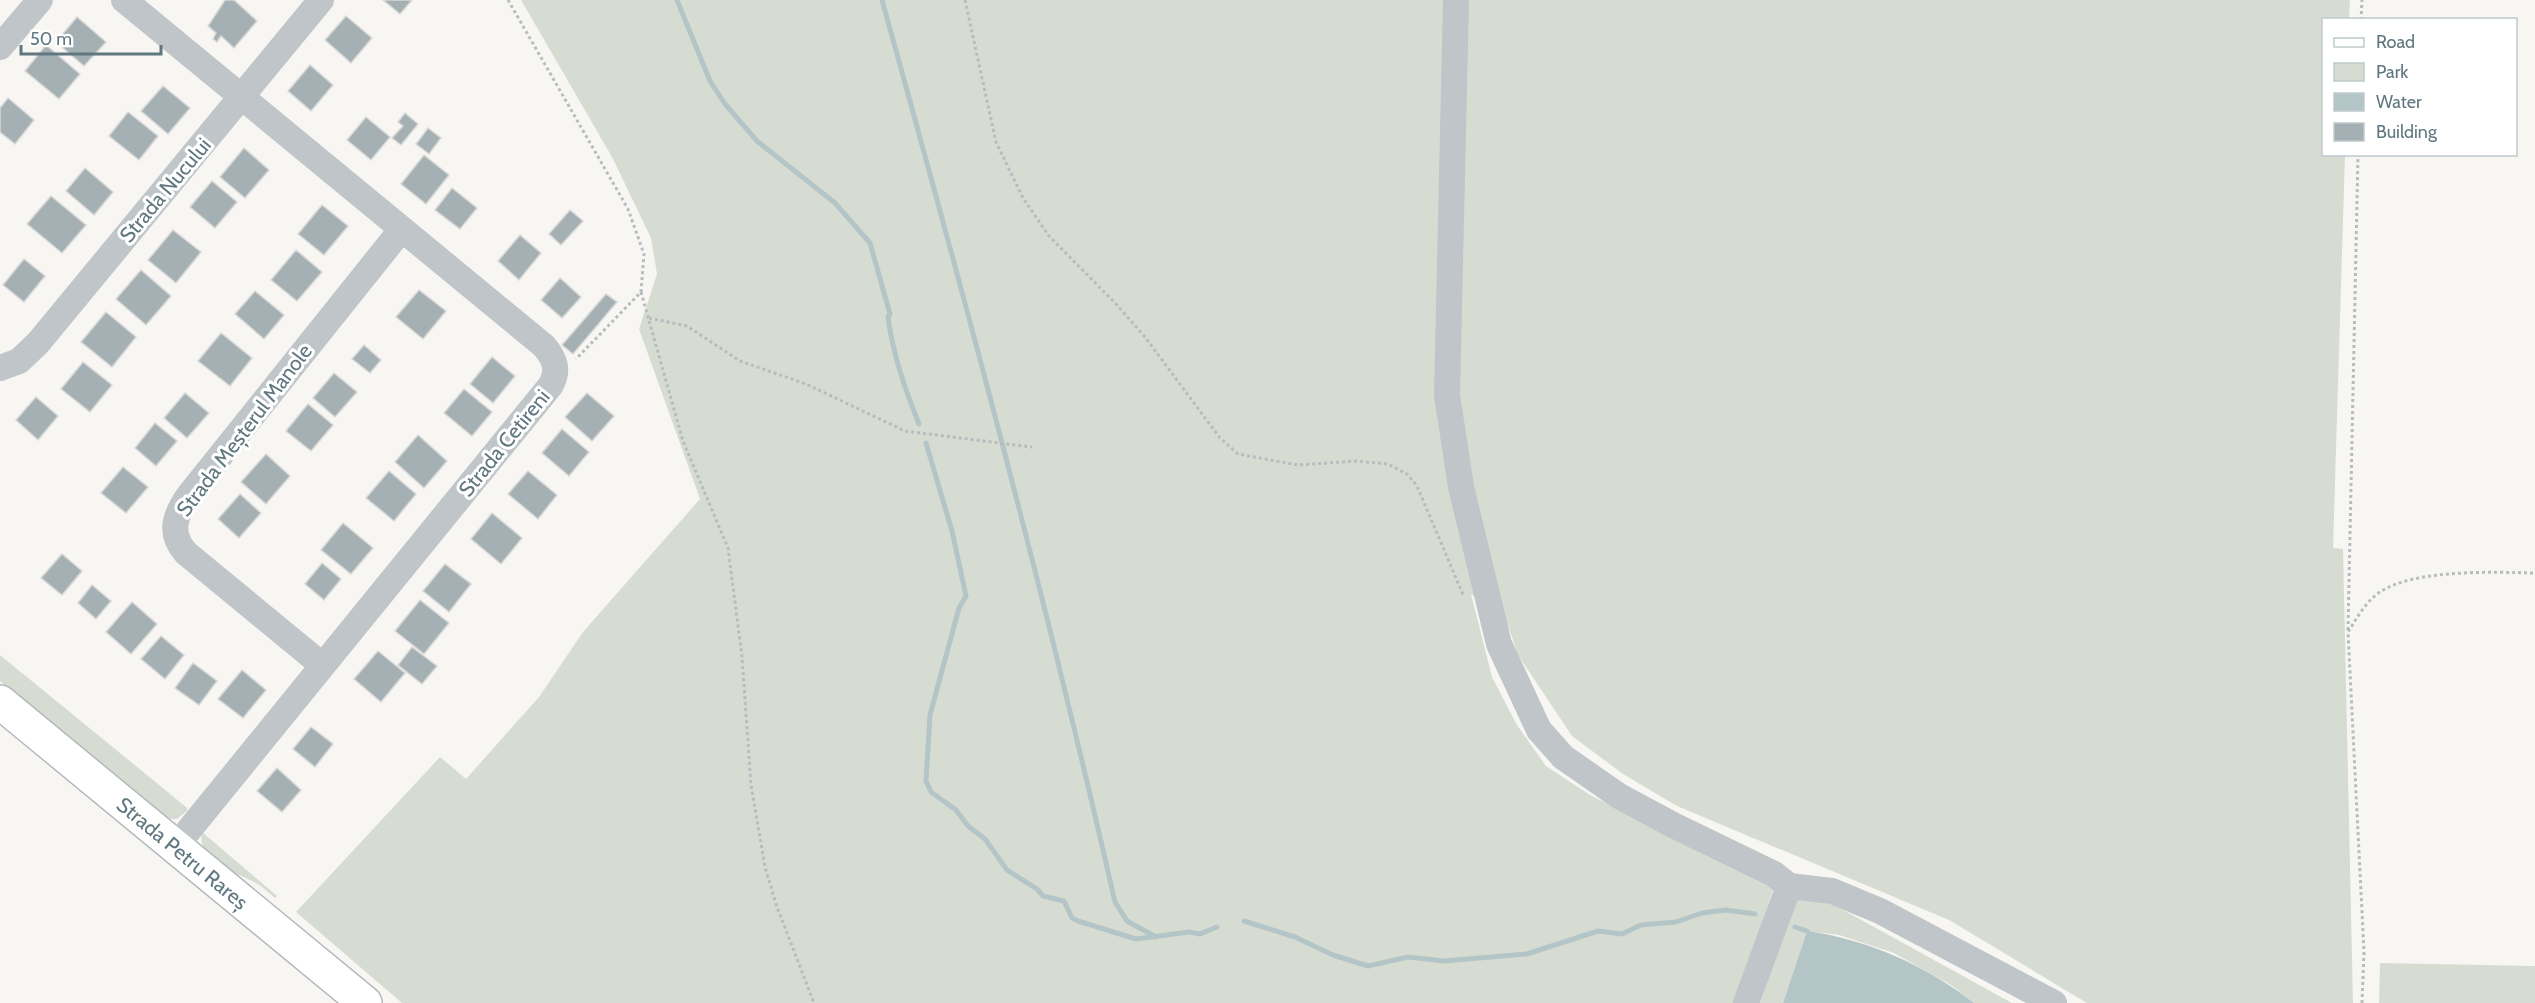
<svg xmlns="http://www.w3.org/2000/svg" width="2535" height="1003" font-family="Cabin,sans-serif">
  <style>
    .green { fill: #d7dcd2 }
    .water { fill: #b4c5c7 }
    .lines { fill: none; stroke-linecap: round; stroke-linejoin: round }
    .stream { stroke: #b4c5c7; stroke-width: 5 }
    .building { fill: #a4b0b4; stroke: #d8d8d6; stroke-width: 1.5 }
    .major-casing { stroke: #b3b9bc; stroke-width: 36 }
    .path { stroke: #b7bcbe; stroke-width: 3; stroke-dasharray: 3 3; stroke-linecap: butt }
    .minor { stroke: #bfc5c8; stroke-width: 26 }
    .major { stroke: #fff; stroke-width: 33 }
    .labels { text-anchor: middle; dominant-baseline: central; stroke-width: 6; stroke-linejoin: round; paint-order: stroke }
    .street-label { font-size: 21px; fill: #617780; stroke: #fff }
  </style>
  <rect width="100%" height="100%" fill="#f7f6f3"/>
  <g class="green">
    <polygon points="521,0 2350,0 2349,19 2324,20 2324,154 2345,155 2333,548 2343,549 2353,1003 2087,1003 1949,920 1677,806 1623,774 1572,736 1518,655 1508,625 1471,594 1492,677 1517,725 1546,766 1590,795 1774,887 1735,1003 402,1003 296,912 440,757 466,779 539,697 583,632 700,499 639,329 657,274 651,238 612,157"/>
    <polygon points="0,655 186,807 188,810 177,819 168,819 0,681"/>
    <path d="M202,832L277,896L275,898C269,893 263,887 256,883C235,872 196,861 202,832Z"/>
    <polygon points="1797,894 1836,906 2012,1003 1974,1003 1951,985 1894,953 1839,935 1807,931 1783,1003 1760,1003"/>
    <polygon points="2380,963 2535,966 2535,1003 2379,1003"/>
  </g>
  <path class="water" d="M1807,931C1869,940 1925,965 1974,1003H1783Z"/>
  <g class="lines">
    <g class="stream">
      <path d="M677,0L710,81L725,104L757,141L835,203L870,243L890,314L888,317C893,355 905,389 919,424"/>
      <path d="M882,0C965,299 1046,599 1115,902L1127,921L1156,937"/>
      <polyline points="926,443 952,531 966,596 959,608 930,715 926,781 931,792 956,810 968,826 985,839 1007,870 1037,889 1043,896 1064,901 1072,918 1078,921 1136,939 1189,932 1200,934 1217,927"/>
      <polyline points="1244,921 1295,937 1333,955 1368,966 1408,957 1444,961 1527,954 1598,931 1622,934 1641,925 1676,922 1702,913 1726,910 1755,914"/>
      <polyline points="1795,927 1807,931 1811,936"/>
    </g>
  </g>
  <g class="building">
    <polygon points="225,0 234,0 257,21 234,48 221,36 217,42 213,39 216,33 208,26"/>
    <polygon points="383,0 412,0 400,14"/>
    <polygon points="346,16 372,38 351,63 325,40"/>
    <polygon points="77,17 106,42 84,66 56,42"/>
    <polygon points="46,45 80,74 59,99 25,71"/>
    <polygon points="310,65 333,85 311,111 288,91"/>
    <polygon points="163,86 190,108 168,134 141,111"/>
    <polygon points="8,98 34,120 15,144 0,132 0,108"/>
    <polygon points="128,112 158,136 139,160 109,136"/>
    <polygon points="405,113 418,124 401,145 392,138 403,126 398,122"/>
    <polygon points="366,117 390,137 371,160 347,140"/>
    <polygon points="428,128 441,138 429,154 416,144"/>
    <polygon points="244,148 269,170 245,198 220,177"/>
    <polygon points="424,155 449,175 426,204 401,184"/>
    <polygon points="85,168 113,192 94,215 66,191"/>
    <polygon points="212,181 237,202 215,228 190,207"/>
    <polygon points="452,188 477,208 460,229 435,210"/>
    <polygon points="51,196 86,225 62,253 27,224"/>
    <polygon points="322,205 348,226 324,255 298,234"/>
    <polygon points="570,210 583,221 561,245 549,234"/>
    <polygon points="173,230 201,252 176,283 148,260"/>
    <polygon points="520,235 541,253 519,280 498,261"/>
    <polygon points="296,250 322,272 297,301 271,280"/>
    <polygon points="24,259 45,276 24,302 3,285"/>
    <polygon points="141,270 171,296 146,325 116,299"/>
    <polygon points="560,278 581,297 562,318 541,300"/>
    <polygon points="419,290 446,311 423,339 396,317"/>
    <polygon points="255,291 284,315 264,339 235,314"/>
    <polygon points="606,294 617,302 573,354 562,345"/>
    <polygon points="106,312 136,337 112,367 81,342"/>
    <polygon points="221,333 252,358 230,386 198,361"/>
    <polygon points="364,345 381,360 370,373 352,359"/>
    <polygon points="492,357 515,376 493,403 470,384"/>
    <polygon points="83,362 112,385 90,412 61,389"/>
    <polygon points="334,373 357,392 335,417 313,398"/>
    <polygon points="464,389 492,412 472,436 444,413"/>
    <polygon points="185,393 209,413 187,438 164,418"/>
    <polygon points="587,393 614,416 592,441 565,417"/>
    <polygon points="36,397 58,416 38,440 16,420"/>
    <polygon points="308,404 333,425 311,451 286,431"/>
    <polygon points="155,423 177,441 156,466 135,448"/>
    <polygon points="562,429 589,452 569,476 542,453"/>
    <polygon points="418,435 447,461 424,488 395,462"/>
    <polygon points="266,454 290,476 266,504 241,482"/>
    <polygon points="123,467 148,487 126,513 101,493"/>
    <polygon points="389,471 416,494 394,521 366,498"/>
    <polygon points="528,471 557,495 538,519 508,494"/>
    <polygon points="240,494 261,513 239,538 218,519"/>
    <polygon points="492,513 522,538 501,564 471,539"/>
    <polygon points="343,523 373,548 351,574 321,550"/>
    <polygon points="62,554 82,571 62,595 41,578"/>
    <polygon points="322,563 341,579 324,600 305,584"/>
    <polygon points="445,564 471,584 449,612 423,591"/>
    <polygon points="92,585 111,601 96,619 78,603"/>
    <polygon points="420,600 449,623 424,654 395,631"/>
    <polygon points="132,602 157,624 131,654 106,632"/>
    <polygon points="161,636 184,655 165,679 141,659"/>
    <polygon points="412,647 437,666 422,684 398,665"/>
    <polygon points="378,651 405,673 381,702 354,679"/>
    <polygon points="193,663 217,681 199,705 175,688"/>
    <polygon points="242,670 266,690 243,718 218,699"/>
    <polygon points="311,727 333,744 315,767 293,749"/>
    <polygon points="277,768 301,790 282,812 257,791"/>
  </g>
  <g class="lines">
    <defs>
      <g id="major">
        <path id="s1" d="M0,702L365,1003"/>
      </g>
    </defs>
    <use href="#major" class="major-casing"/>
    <g class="path">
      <polyline points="508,0 628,209 644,254 641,292 576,359"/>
      <polyline points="965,0 996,142 1023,198 1049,236 1116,304 1145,337 1220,438 1238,454 1298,465 1356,461 1388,464 1407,474 1417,486 1464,597"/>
      <polyline points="2361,20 2362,0"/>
      <polyline points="641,292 683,441 728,548 742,657 751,785 765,867 777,907 814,1003"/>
      <polyline points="649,318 687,326 740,361 806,384 905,431 1032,447"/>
      <polyline points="2348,630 2358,154"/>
      <path d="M2362,1003L2364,952L2348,632C2357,618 2366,601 2380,592C2414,569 2494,572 2535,573"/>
    </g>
    <g class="minor">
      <path d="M124,0L544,346C555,359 559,370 551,385L176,846"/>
      <polyline points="1456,0 1447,395 1461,487 1499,644 1539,730 1563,757 1619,796 1673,825 1774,874 1789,886"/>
      <polyline points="0,47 40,0"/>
      <polyline points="0,368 19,361 38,343 321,0"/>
      <path d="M322,665L186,553C168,533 175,515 189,495L401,230"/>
      <polyline points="1789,886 1832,891 1880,911 2054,1003"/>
      <polyline points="1746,1003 1789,886"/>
    </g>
    <use href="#major" class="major"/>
  </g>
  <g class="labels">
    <g class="street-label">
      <text transform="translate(165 190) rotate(-50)">Strada Nucului</text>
      <text transform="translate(244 430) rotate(-53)">Strada Meșterul Manole</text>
      <text transform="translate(504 443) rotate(-51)">Strada Cetireni</text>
      <text stroke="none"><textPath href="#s1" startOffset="237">Strada Petru Rareș</textPath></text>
    </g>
  </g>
  <rect x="2322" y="18" width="195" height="138" fill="#ffffff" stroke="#c0c9cc" stroke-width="1.5"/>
  <rect x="2334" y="38" width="30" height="9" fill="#ffffff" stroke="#c0c9cc" stroke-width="1.5"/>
  <text x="2376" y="48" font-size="18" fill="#617780">Road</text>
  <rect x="2334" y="63" width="30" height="18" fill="#d7dcd2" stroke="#c0c9cc" stroke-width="1.5"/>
  <text x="2376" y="78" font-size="18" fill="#617780">Park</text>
  <rect x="2334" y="93" width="30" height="18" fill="#b4c5c7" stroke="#c0c9cc" stroke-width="1.5"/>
  <text x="2376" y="108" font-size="18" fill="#617780">Water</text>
  <rect x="2334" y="123" width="30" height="18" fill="#a4b0b4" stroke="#c0c9cc" stroke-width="1.5"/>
  <text x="2376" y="138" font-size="18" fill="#617780">Building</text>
  <path d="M21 45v9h140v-9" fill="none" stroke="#617780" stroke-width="3"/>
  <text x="30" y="45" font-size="18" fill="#617780" stroke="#ffffff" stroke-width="4.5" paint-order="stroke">50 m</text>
</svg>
